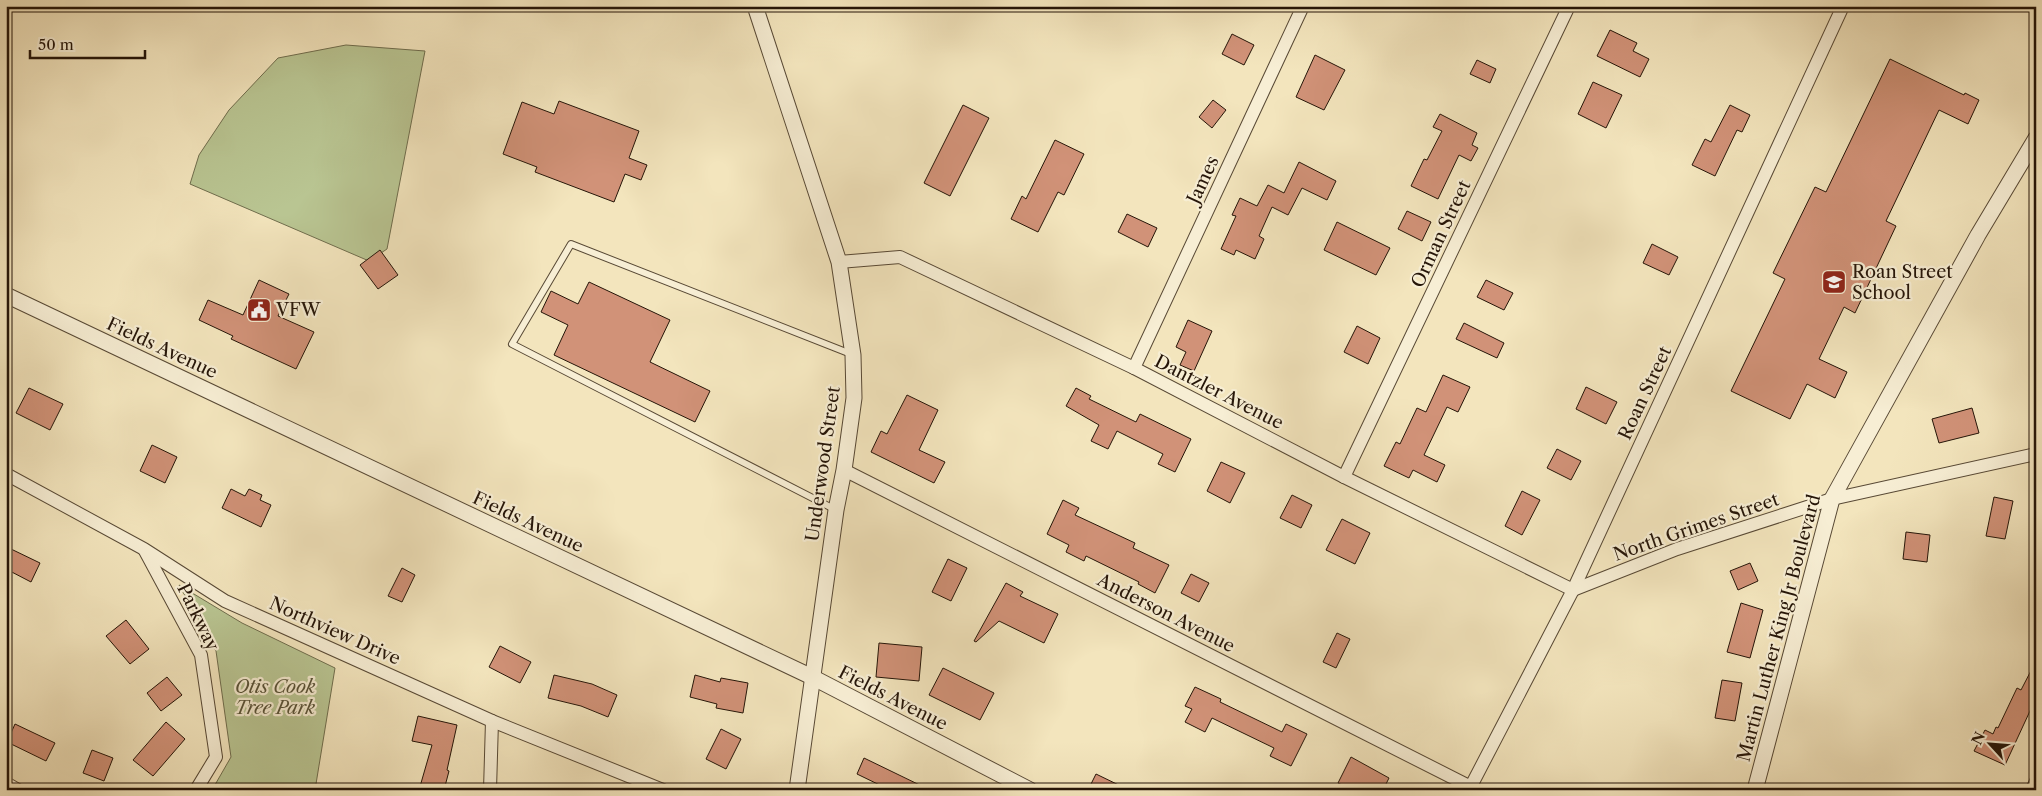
<svg xmlns="http://www.w3.org/2000/svg" width="2042" height="796" font-family="'Libre Caslon Text',serif">
  <style>
    .green { fill: #b9c592; stroke: #6f6d4d }
    .building { fill: #d19278; stroke: #251508 }
    .lines { fill: none; stroke-linecap: round; stroke-linejoin: round }
    .service-casing { stroke: #584935; stroke-width: 8 }
    .minor-casing { stroke: #584935; stroke-width: 14 }
    .tertiary-casing { stroke: #584935; stroke-width: 17 }
    .service { stroke: #f7eed4; stroke-width: 6 }
    .minor { stroke: #f7eed4; stroke-width: 12 }
    .tertiary { stroke: #f7eed4; stroke-width: 15 }
    .labels { text-anchor: middle; dominant-baseline: central; stroke-width: 4.5; stroke-linejoin: round; paint-order: stroke }
    .street-label { font-size: 18px; fill: #251508; stroke: #f7eed4 }
    .poi-label { font-size: 18px; fill: #251508; stroke: #f7eed4; text-anchor: start }
    .park-label { font-size: 18px; font-style: italic; fill: #595338; stroke: #f7eed4 }
  </style>
  <rect width="100%" height="100%" fill="#f3e5bd"/>
  <filter id="stains"><feTurbulence type="fractalNoise" baseFrequency=".004" numOctaves="4"/><feColorMatrix values="0 0 0 0 .2 0 0 0 0 .09 0 0 0 0 .02 0 0 0 .5 -.17"/></filter>
  <radialGradient id="worn" r=".72"><stop offset=".6" stop-color="#630" stop-opacity="0"/><stop offset="1" stop-color="#630" stop-opacity=".3"/></radialGradient>
  <g class="green">
    <polygon points="346,45 425,51 387,249 369,261 190,184 199,155 229,110 278,58"/>
    <polygon points="179,585 242,623 335,668 315,790 212,790 231,757 216,651"/>
  </g>
  <g class="building">
    <polygon points="1610,30 1637,43 1633,51 1649,59 1640,77 1597,56"/>
    <polygon points="1232,34 1254,45 1244,65 1222,54"/>
    <polygon points="1315,55 1345,70 1324,110 1296,97"/>
    <polygon points="1890,59 1964,95 1965,93 1979,100 1968,124 1939,110 1886,221 1896,226 1855,313 1844,307 1819,359 1847,372 1835,398 1807,384 1790,419 1731,391 1785,279 1773,273 1815,187 1826,192"/>
    <polygon points="1477,60 1496,69 1490,83 1470,74"/>
    <polygon points="1593,82 1622,95 1606,128 1578,114"/>
    <polygon points="1213,100 1226,110 1212,128 1199,117"/>
    <polygon points="559,101 639,131 629,158 647,165 641,180 625,174 614,202 535,172 537,167 503,154 522,102 554,114"/>
    <polygon points="963,105 989,118 950,196 924,183"/>
    <polygon points="1730,105 1750,115 1742,132 1737,130 1715,176 1692,165 1705,139 1711,142"/>
    <polygon points="1440,114 1477,133 1472,145 1478,148 1471,161 1459,155 1438,199 1411,186 1424,159 1427,160 1442,131 1433,127"/>
    <polygon points="1055,140 1084,154 1064,195 1058,192 1038,232 1011,219 1022,196 1026,199"/>
    <polygon points="1299,162 1336,181 1327,200 1302,188 1288,215 1272,207 1259,236 1264,239 1255,259 1236,250 1234,255 1221,249 1236,216 1232,215 1240,198 1257,206 1268,185 1284,193"/>
    <polygon points="1407,211 1431,222 1422,241 1398,229"/>
    <polygon points="1127,214 1157,228 1148,247 1118,232"/>
    <polygon points="1337,222 1390,248 1376,275 1324,250"/>
    <polygon points="1652,244 1678,257 1669,275 1643,263"/>
    <polygon points="380,250 398,275 378,289 360,265"/>
    <polygon points="259,280 289,294 278,316 314,332 296,369 231,339 233,336 199,320 208,300 243,315"/>
    <polygon points="1486,280 1513,293 1504,310 1477,297"/>
    <polygon points="589,282 670,320 650,362 710,391 695,422 554,355 568,325 541,312 551,291 578,304"/>
    <polygon points="1188,320 1212,331 1194,371 1180,365 1186,352 1176,347"/>
    <polygon points="1464,323 1504,343 1497,358 1456,339"/>
    <polygon points="1357,326 1380,338 1368,364 1344,352"/>
    <polygon points="1443,375 1470,387 1458,412 1447,407 1424,455 1445,465 1437,482 1413,470 1409,478 1384,466 1396,442 1400,444 1417,408 1426,412"/>
    <polygon points="1586,387 1617,402 1606,424 1576,409"/>
    <polygon points="29,388 63,404 50,430 16,413"/>
    <polygon points="1076,388 1091,396 1089,399 1136,422 1140,414 1191,439 1175,472 1158,464 1163,454 1117,431 1108,449 1091,441 1099,425 1066,406"/>
    <polygon points="907,395 938,410 919,450 945,462 934,483 871,452 881,431 887,434"/>
    <polygon points="1972,408 1979,433 1939,443 1932,419"/>
    <polygon points="152,445 177,457 165,483 140,471"/>
    <polygon points="1557,449 1581,461 1571,480 1547,468"/>
    <polygon points="1221,462 1245,473 1230,503 1207,491"/>
    <polygon points="231,489 245,496 249,489 262,495 260,500 271,505 261,527 222,508"/>
    <polygon points="1522,491 1540,500 1522,535 1505,526"/>
    <polygon points="1292,495 1312,505 1301,528 1280,518"/>
    <polygon points="1994,497 2013,501 2005,539 1986,536"/>
    <polygon points="1063,500 1079,508 1075,515 1135,543 1133,548 1169,565 1155,593 1138,584 1139,582 1086,556 1084,561 1066,552 1069,545 1047,534"/>
    <polygon points="1342,519 1370,533 1355,564 1326,550"/>
    <polygon points="1906,532 1930,535 1927,562 1903,559"/>
    <polygon points="11,549 40,563 31,582 6,569 6,558"/>
    <polygon points="948,559 967,568 951,601 932,592"/>
    <polygon points="1750,563 1758,581 1738,590 1730,571"/>
    <polygon points="402,568 415,575 402,602 388,596"/>
    <polygon points="1191,574 1209,583 1199,602 1181,593"/>
    <polygon points="1006,583 1023,592 1020,596 1058,614 1044,643 999,621 976,642 974,641"/>
    <polygon points="1741,603 1763,610 1750,658 1727,652"/>
    <polygon points="126,620 149,649 130,664 106,636"/>
    <polygon points="1337,633 1350,639 1336,668 1323,662"/>
    <polygon points="879,643 922,647 919,681 876,677"/>
    <polygon points="500,646 531,662 520,683 489,667"/>
    <polygon points="2036,661 2036,698 2005,765 1974,751 1985,730 1993,734 1996,727 1998,728 2017,688 2021,690"/>
    <polygon points="943,668 994,693 980,720 929,695"/>
    <polygon points="554,675 592,684 617,695 608,717 581,706 548,698"/>
    <polygon points="695,675 720,682 721,678 748,683 743,713 716,708 717,704 690,697"/>
    <polygon points="167,677 182,695 161,711 147,693"/>
    <polygon points="1722,680 1742,683 1735,721 1715,718"/>
    <polygon points="1195,687 1221,699 1220,702 1282,732 1286,724 1307,734 1291,766 1270,756 1274,748 1212,718 1205,732 1185,722 1192,709 1185,706"/>
    <polygon points="418,716 457,725 447,770 449,771 444,790 419,790 432,745 412,741"/>
    <polygon points="166,722 185,739 153,776 133,760"/>
    <polygon points="15,724 55,743 46,761 7,742"/>
    <polygon points="721,729 741,739 726,769 706,759"/>
    <polygon points="92,750 113,758 104,781 83,773"/>
    <polygon points="1351,757 1389,778 1383,790 1352,790 1338,783"/>
    <polygon points="864,758 930,790 890,790 857,774"/>
    <polygon points="1096,774 1129,790 1088,790"/>
  </g>
  <g class="lines">
    <defs>
      <polyline id="service" points="836,510 512,344 571,244 851,354"/>
      <g id="minor">
        <polyline points="839,262 900,257 1134,368 1344,477 1573,590 1677,549 1832,499 2036,454"/>
        <polyline points="1134,368 1303,6"/>
        <polyline points="844,470 1471,787"/>
        <polyline points="6,474 144,549 225,601 492,721 663,790"/>
        <polyline points="1344,477 1569,6"/>
        <polyline points="145,551 201,655 216,757 196,790"/>
        <polyline points="6,783 18,790"/>
        <polyline points="490,790 492,721"/>
        <polyline points="1469,790 1573,590 1843,6"/>
        <polyline points="2032,790 2036,781"/>
      </g>
      <g id="tertiary">
        <polyline points="755,6 839,262 853,355 854,398 844,470 836,510 797,790"/>
        <polyline points="6,295 812,677 1030,790"/>
        <polyline points="1755,790 1832,499 1978,235 2036,138"/>
      </g>
    </defs>
    <use href="#service" class="service-casing"/>
    <use href="#minor" class="minor-casing"/>
    <use href="#tertiary" class="tertiary-casing"/>
    <use href="#service" class="service"/>
    <use href="#minor" class="minor"/>
    <use href="#tertiary" class="tertiary"/>
  </g>
  <defs>
    <symbol id="school-square" viewBox="-11 -11 22 22"><rect x="-9" y="-9" width="18" height="18" rx="4" fill="#8f2418" stroke="#f7eed4"/><path d="M0-5L7-2L0 1L-7-2ZM-4 1L0 2.5L4 1V4Q0 6-4 4Z" fill="#fff"/></symbol>
    <symbol id="civic-square" viewBox="-11 -11 22 22"><rect x="-9" y="-9" width="18" height="18" rx="4" fill="#8f2418" stroke="#f7eed4"/><path d="M-.6-6.5H3V-4.5H.6V-3L4-1V1h2V6H-6V1h2V-1L-.6-3ZM-1.2 2.5V6h2.4V2.5Z" fill="#fff"/></symbol>
  </defs>
  <g fill-rule="evenodd">
    <use href="#school-square" x="1820" y="268" width="28" height="28"/>
    <use href="#civic-square" x="245" y="296" width="28" height="28"/>
  </g>
  <g class="labels">
    <g class="street-label">
      <text transform="translate(1203 180) rotate(-65)">James</text>
      <text transform="translate(1441 234) rotate(-65)">Orman Street</text>
      <text transform="translate(162 348) rotate(25)">Fields Avenue</text>
      <text transform="translate(1219 392) rotate(27)">Dantzler Avenue</text>
      <text transform="translate(1645 393) rotate(-65)">Roan Street</text>
      <text transform="translate(823 464) rotate(-82)">Underwood Street</text>
      <text transform="translate(528 522) rotate(25)">Fields Avenue</text>
      <text transform="translate(1696 527) rotate(-19)">North Grimes Street</text>
      <text transform="translate(1166 613) rotate(27)">Anderson Avenue</text>
      <text transform="translate(198 617) rotate(64)">Parkway</text>
      <text transform="translate(1779 628) rotate(-75)">Martin Luther King Jr Boulevard</text>
      <text transform="translate(335 631) rotate(24)">Northview Drive</text>
      <text transform="translate(893 698) rotate(27)">Fields Avenue</text>
    </g>
    <g class="poi-label">
      <text x="1852" y="272">Roan Street<tspan x="1852" dy="21">School</tspan></text>
      <text x="276" y="310">VFW</text>
    </g>
    <g class="park-label">
      <text x="275" y="687">Otis Cook<tspan x="275" dy="21">Tree Park</tspan></text>
    </g>
  </g>
  <rect width="2042" height="796" fill="none" stroke="#f3e5bd" stroke-width="25"/>
  <rect x="8" y="8" width="2027" height="781" fill="none" stroke="#251508" stroke-width="2.5"/>
  <rect x="12" y="12" width="2017" height="771" fill="none" stroke="#251508"/>
  <g transform="translate(1990 744) rotate(296)" stroke="#f7eed4" stroke-width="4" paint-order="stroke">
  <path d="M0-4L9 19L0 12L-9 19Z" fill="#251508"/>
  <text y="-8" font-size="14" font-weight="bold" text-anchor="middle" fill="#251508">N</text>
  </g>
  <path d="M30 50v8h115v-8" fill="none" stroke="#251508" stroke-width="2.5"/>
  <text x="38" y="50" font-size="15" fill="#251508" stroke="#f7eed4" stroke-width="4" paint-order="stroke">50 m</text>
  <rect width="100%" height="100%" filter="url(#stains)"/>
  <rect width="100%" height="100%" fill="url(#worn)"/>
</svg>
